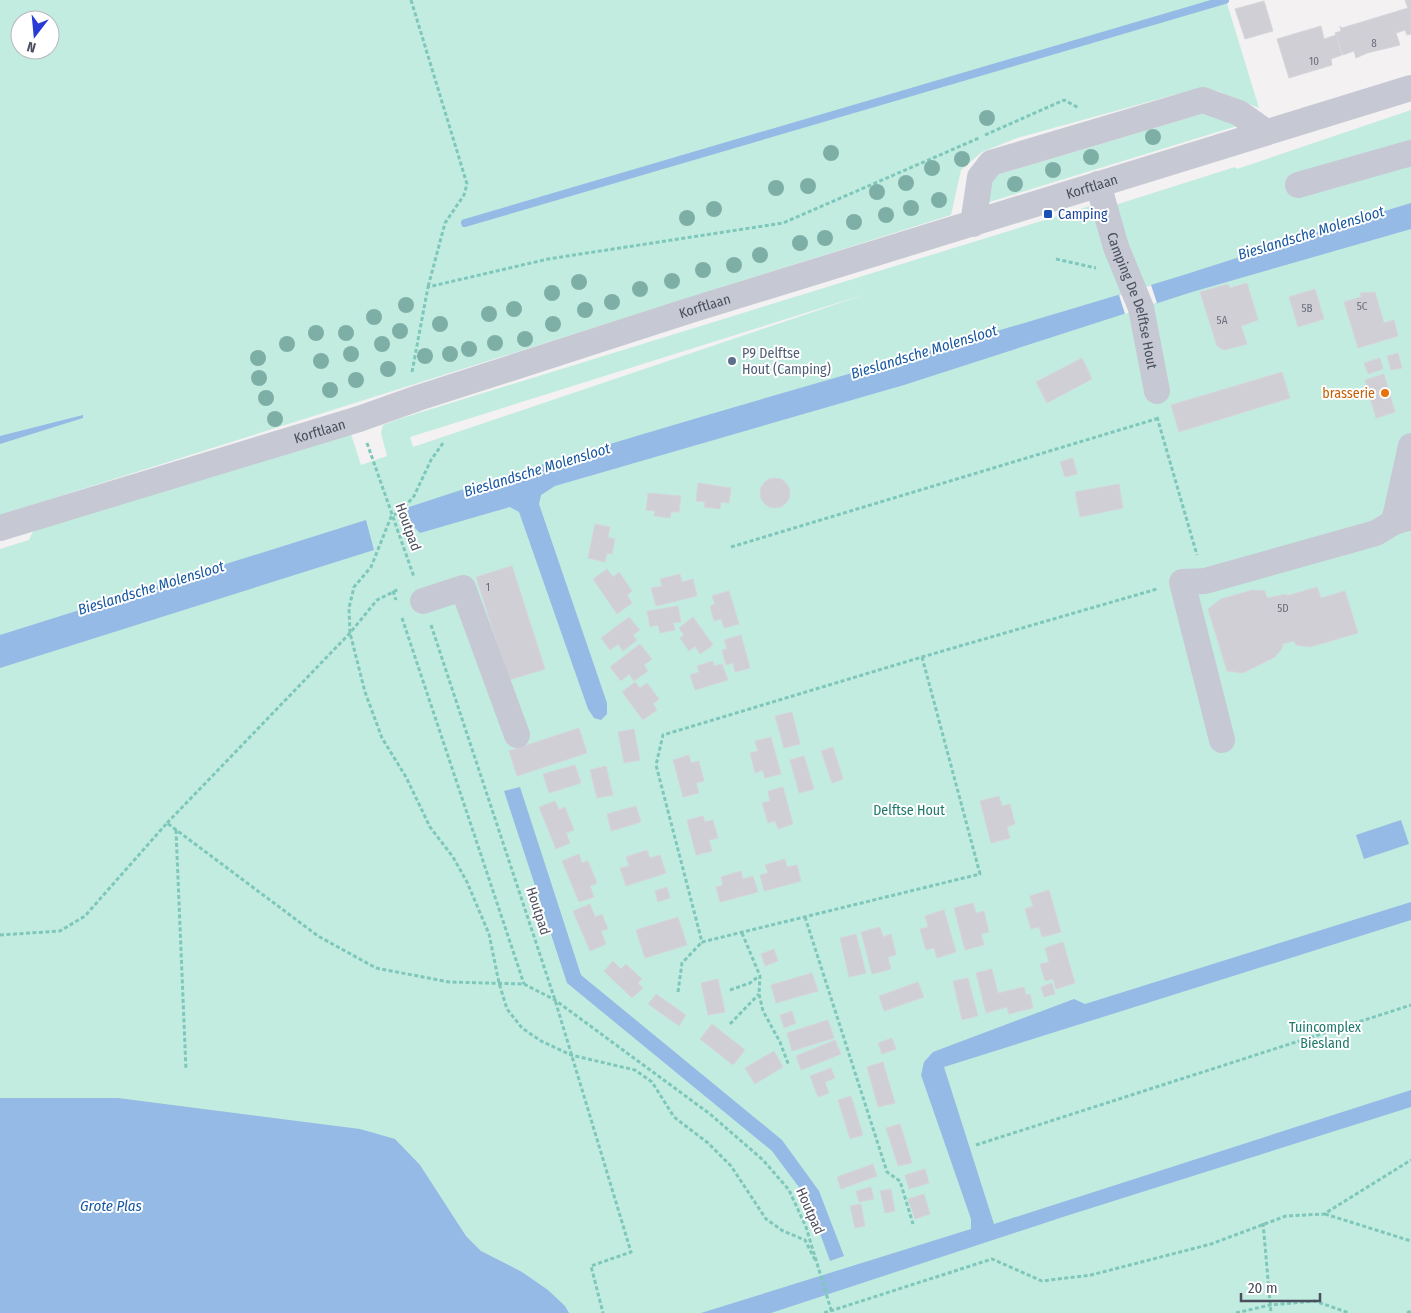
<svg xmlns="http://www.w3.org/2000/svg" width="1411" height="1313" font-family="'Fira Sans Condensed',sans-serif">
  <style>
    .green { fill: #c3ece0; fill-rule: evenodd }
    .water { fill: #94bae5 }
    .pier { fill: #f3f1f1 }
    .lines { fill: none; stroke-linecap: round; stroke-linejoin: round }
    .stream { stroke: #94bae5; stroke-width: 8 }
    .building { fill: #cfcfd5; stroke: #d5d5db }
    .path { stroke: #7ec7bb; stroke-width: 3; stroke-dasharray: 4 2.5; stroke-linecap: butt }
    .minor { stroke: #c6c8d4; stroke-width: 26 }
    .tree { fill: #7eafa7 }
    .transit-dot { fill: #1a4fb4; stroke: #fff; stroke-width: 2 }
    .service-dot { fill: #5c6f8a; stroke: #fff; stroke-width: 2 }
    .food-dot { fill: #e8710a; stroke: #fff; stroke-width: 2 }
    .labels { text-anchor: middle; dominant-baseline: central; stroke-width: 4; stroke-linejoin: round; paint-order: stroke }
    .number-label { font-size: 11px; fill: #6b6e7b }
    .street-label { font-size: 14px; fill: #4a4e5d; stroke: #fff }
    .transit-label { font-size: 14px; fill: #164399; stroke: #fff; text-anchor: start }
    .service-label { font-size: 14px; fill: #4e5e75; stroke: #fff; text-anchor: start }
    .food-label { font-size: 14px; fill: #c56008; stroke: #fff; text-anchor: end }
    .park-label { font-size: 14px; fill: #1f796a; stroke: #fff }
    .water-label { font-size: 15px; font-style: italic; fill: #1858a1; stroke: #fff }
  </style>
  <rect width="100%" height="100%" fill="#f3f1f1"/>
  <g class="green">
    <path d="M0,0H1226L1259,108L1218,91L1204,89L1177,94L1017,138L982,152L961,170L951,215L0,515ZM20,20H50V50H20Z"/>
    <path d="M1411,110V1313H0V549L29,540L34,529L351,434L361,465L387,456L381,433L383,425L399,419L1090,206L1094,217L1115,205L1235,167L1237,169ZM866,294L413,447L410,437Z"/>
    <polygon points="1205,113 1237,126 986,203 993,176"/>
  </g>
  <g class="water">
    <path d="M1411,203V229L1192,292L904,385L555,486L541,495L539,504L607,703V714L601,720L594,718L588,709L519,512L510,507L420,533L407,520L403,509C639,431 880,367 1118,295C1216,266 1313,232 1411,203Z"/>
    <polygon points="83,415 83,418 0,444 0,436"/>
    <polygon points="366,520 374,550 0,668 0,635"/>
    <polygon points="520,787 581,975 782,1140 819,1191 844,1256 830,1261 807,1198 772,1151 567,983 504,791"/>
    <polygon points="1401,820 1409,844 1364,859 1356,835"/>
    <polygon points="1411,902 1411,920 944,1067 994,1224 1411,1090 1411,1107 1066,1216 771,1313 701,1313 971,1229 971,1219 921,1075 924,1062 933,1052 1074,999 1085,1004"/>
    <polygon points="0,1098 118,1098 360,1129 395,1139 420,1165 466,1236 481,1251 522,1272 548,1290 565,1306 569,1313 0,1313"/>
  </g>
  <polygon class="pier" points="1151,285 1157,303 1125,314 1119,295"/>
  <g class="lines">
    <polyline class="stream" points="465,223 1225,0"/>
  </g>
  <g class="building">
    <polygon points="1405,0 1411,0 1411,34 1407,35 1405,30 1396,33 1400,45 1367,53 1356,58 1354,51 1343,55 1335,33 1341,31 1340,26 1342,28 1408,8"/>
    <polygon points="1264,1 1273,31 1245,39 1235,9"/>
    <polygon points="1321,26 1324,39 1336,35 1342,55 1331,59 1332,65 1289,78 1277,39"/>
    <polygon points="1247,283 1258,320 1241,326 1247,344 1224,350 1217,346 1200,292 1228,284 1230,288"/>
    <polygon points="1315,289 1324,319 1298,327 1289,297"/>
    <polygon points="1375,292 1384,323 1394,320 1398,336 1358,348 1344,302 1361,297 1360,293"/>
    <polygon points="1398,353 1402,368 1391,370 1387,356"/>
    <polygon points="1082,358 1092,379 1047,403 1036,382"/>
    <polygon points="1380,358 1383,369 1368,374 1364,363"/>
    <polygon points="1282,372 1290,398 1179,432 1171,405"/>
    <polygon points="1384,374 1395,412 1376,418 1365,380"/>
    <polygon points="1073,458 1077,474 1065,477 1060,462"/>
    <circle cx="775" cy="493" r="15"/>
    <polygon points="698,483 731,488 729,503 721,502 720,509 704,507 705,502 696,501"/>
    <polygon points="1119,484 1123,508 1080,517 1075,492"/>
    <polygon points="648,493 681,496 679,512 671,512 670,518 654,516 655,511 646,510"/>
    <polygon points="595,524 610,527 608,537 615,539 612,554 607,553 605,562 588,558"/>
    <polygon points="512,566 545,669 509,680 476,577"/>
    <polygon points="607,569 613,577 619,572 632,591 627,595 632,603 617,614 593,579"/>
    <polygon points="680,574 682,582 693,579 697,596 656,606 651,588 662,586 660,579"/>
    <polygon points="1317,587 1321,598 1345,591 1358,633 1310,647 1296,645 1294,641 1282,644 1283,647 1275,657 1243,673 1227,671 1208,609 1221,599 1252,590 1265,591 1267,598 1287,594 1287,596"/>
    <polygon points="729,591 739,624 724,628 721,619 714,621 710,606 715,604 712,596"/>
    <polygon points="678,606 681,622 673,623 675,630 660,633 658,625 650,627 647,611"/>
    <polygon points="629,617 640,630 633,635 637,640 623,651 618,644 610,650 601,638"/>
    <polygon points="693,617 713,645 700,654 695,646 689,651 680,638 684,635 679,628"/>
    <polygon points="741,635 750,668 735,672 733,663 726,665 722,650 727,649 724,640"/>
    <polygon points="640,644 652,659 644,665 648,671 634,681 629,674 621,681 610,667"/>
    <polygon points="713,661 714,666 722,664 728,680 695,690 690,675 699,672 697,666"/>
    <polygon points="635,682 640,688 647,683 659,699 653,704 657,710 643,720 622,692"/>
    <polygon points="792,712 800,744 784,748 775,716"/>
    <polygon points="579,728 587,753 517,776 509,751"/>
    <polygon points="634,729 640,760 624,763 618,732"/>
    <polygon points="771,737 781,774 765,778 763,770 755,773 750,753 758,751 755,741"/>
    <polygon points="833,747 843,779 832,783 821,751"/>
    <polygon points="689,755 691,763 699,761 704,781 696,783 699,793 683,797 673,760"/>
    <polygon points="804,756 814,789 799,793 790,760"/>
    <polygon points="575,765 581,783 549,793 543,774"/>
    <polygon points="606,766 613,795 597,798 590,770"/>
    <polygon points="783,787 793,824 778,829 775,821 768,823 762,803 770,801 768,791"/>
    <polygon points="999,796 1002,806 1010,804 1015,824 1007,827 1010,838 991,843 980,801"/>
    <polygon points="555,801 559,810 565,807 574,830 566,833 570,843 556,849 539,807"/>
    <polygon points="636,806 641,822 611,831 607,814"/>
    <polygon points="703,816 705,822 713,820 718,838 709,840 712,851 696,855 687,820"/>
    <polygon points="647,850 650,858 660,855 666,873 626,886 620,868 629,866 626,857"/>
    <polygon points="579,854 582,863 588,861 597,883 590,886 594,897 579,902 562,861"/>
    <polygon points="785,859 787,867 797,865 801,881 764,891 760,875 768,873 765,865"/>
    <polygon points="741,871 743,879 753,876 758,892 720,902 716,887 723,885 721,877"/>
    <polygon points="667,887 670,898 658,902 655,891"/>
    <polygon points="1049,890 1061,932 1042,937 1039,927 1031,929 1025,909 1033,906 1030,896"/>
    <polygon points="973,903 976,913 984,911 989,932 981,934 984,945 965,950 954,908"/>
    <polygon points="590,904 595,917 602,914 608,929 601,931 606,944 590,951 573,911"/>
    <polygon points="944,910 956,952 937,958 934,948 926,950 920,929 928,927 925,916"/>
    <polygon points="678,917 687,945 645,958 636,930"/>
    <polygon points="880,927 883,937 891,934 896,955 888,957 891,969 872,974 861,932"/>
    <polygon points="856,934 866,973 849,977 840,938"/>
    <polygon points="1063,942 1075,983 1056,989 1053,979 1045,981 1040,964 1049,962 1045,948"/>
    <polygon points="774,949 778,961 765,966 761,954"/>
    <polygon points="613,961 621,969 626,964 642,979 638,983 643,988 632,998 604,971"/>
    <polygon points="992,969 998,993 1024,987 1026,995 1030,994 1033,1008 1009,1014 1007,1007 986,1013 976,973"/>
    <polygon points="812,973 818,991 776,1003 771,985"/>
    <polygon points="968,978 978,1016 962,1020 953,981"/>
    <polygon points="718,979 725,1012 708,1015 701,983"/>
    <polygon points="918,982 924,997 884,1011 879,996"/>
    <polygon points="1052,983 1055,994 1044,997 1041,987"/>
    <polygon points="656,994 686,1015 679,1026 648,1004"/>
    <polygon points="792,1011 796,1023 784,1028 780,1015"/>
    <polygon points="828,1020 834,1038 792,1051 787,1033"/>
    <polygon points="712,1024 745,1050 733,1065 700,1039"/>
    <polygon points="892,1038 896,1049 882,1054 878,1043"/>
    <polygon points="835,1040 841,1054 801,1070 796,1056"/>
    <polygon points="774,1051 783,1067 755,1084 745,1068"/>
    <polygon points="883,1062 895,1103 878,1107 867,1067"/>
    <polygon points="831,1068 835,1078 825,1082 829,1093 818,1097 810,1076"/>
    <polygon points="851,1096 863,1135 850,1139 838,1100"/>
    <polygon points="900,1124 912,1163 898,1166 886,1128"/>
    <polygon points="873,1164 877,1176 841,1189 837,1177"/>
    <polygon points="925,1169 929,1183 909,1189 905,1175"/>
    <polygon points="871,1187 874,1199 859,1202 856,1191"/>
    <polygon points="891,1189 895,1211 885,1213 880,1191"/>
    <polygon points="924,1194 930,1214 915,1219 908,1199"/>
    <polygon points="861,1204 865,1226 855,1228 850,1206"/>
  </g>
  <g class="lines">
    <g class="path">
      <polyline points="411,0 467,184 464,195 445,223 428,287"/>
      <polyline points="985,135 1064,100 1079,108"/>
      <polyline points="1056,259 1096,268"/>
      <polyline points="412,372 428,287 548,259 783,223 979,138"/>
      <polyline points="1157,417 1197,555"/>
      <polyline points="367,443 414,577"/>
      <polyline points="443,443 431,460 414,496 403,509 391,517 371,567 354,587 349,608 350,633 365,692 382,738 406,777 430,827 453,857 467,882 489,934 499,983 507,1009 522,1028 541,1041 571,1055 635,1070 652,1082 674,1117 708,1143 731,1166 766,1219 783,1231 805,1240 816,1262"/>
      <polyline points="731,547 1156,419"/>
      <polyline points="393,591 396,600"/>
      <polyline points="402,618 524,984"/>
      <polyline points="431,625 555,1000 631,1252 591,1266 603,1313"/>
      <polyline points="922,657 980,874 702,942 656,765 663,735 922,657 1157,589"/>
      <polyline points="167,823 350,633 377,600 399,589"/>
      <polyline points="176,830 186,1070"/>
      <polyline points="805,917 887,1172 900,1181 913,1224"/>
      <polyline points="742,933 760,976 759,994 763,1011 780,1042 789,1066"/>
      <polyline points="0,935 60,931 85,916 167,823 318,936 376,968 449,982 524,984 555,1000 710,1114 763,1160 789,1190 806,1227 832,1313"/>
      <polyline points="730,990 750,983 759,976"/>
      <polyline points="678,992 682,963 702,942"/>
      <polyline points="730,1024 759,994"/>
      <polyline points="976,1145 1411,1005"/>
      <polyline points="1325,1214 1411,1241"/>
      <polyline points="1263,1223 1271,1313"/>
      <polyline points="824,1313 992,1259 1042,1281 1091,1275 1211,1244 1286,1216 1324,1214 1411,1160"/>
      <polyline points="1236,1313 1270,1305 1315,1301 1349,1313"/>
      <polyline points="1407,1313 1411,1311"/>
    </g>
    <g class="minor">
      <path id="s1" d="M1098,184L1116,247L1141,308L1157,391"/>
      <polyline points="1298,185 1411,153"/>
      <polyline points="973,224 980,177 991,163 1203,100 1239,113 1266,132"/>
      <polyline points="1394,522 1411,446"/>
      <path id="s2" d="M0,528L359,419L418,398L691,310L1411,88"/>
      <polyline points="423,601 463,588 517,735"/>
      <polyline points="1222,740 1182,582 1205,581 1376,533 1394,522 1411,517"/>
    </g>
  </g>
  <g class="tree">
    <circle cx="987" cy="118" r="8"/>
    <circle cx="1153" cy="137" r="8"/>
    <circle cx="831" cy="153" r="8"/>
    <circle cx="1091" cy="157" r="8"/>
    <circle cx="962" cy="159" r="8"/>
    <circle cx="932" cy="168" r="8"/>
    <circle cx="1053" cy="170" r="8"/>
    <circle cx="906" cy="183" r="8"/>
    <circle cx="1015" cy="184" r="8"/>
    <circle cx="808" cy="186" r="8"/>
    <circle cx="776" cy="188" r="8"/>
    <circle cx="877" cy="192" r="8"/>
    <circle cx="939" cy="200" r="8"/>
    <circle cx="911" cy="208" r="8"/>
    <circle cx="714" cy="209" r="8"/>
    <circle cx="886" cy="215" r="8"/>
    <circle cx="687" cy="218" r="8"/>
    <circle cx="854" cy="222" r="8"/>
    <circle cx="825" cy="238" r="8"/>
    <circle cx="800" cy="243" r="8"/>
    <circle cx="760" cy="255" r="8"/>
    <circle cx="734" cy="265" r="8"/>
    <circle cx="703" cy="270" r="8"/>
    <circle cx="672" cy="281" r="8"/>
    <circle cx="579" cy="282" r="8"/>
    <circle cx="640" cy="289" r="8"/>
    <circle cx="552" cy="293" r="8"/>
    <circle cx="612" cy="302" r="8"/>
    <circle cx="406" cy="305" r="8"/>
    <circle cx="514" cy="309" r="8"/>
    <circle cx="585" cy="310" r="8"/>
    <circle cx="489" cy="314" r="8"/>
    <circle cx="374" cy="317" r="8"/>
    <circle cx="440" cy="324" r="8"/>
    <circle cx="553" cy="324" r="8"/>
    <circle cx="400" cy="331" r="8"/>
    <circle cx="316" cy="333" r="8"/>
    <circle cx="346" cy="333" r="8"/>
    <circle cx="525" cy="339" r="8"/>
    <circle cx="495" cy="343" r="8"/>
    <circle cx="287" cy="344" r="8"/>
    <circle cx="382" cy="344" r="8"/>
    <circle cx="469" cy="349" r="8"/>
    <circle cx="351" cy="354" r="8"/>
    <circle cx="450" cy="354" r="8"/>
    <circle cx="425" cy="356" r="8"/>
    <circle cx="258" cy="358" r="8"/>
    <circle cx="321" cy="361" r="8"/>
    <circle cx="388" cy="369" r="8"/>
    <circle cx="259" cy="378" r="8"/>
    <circle cx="356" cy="380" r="8"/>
    <circle cx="330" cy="390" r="8"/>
    <circle cx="266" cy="398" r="8"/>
    <circle cx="275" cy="419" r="8"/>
  </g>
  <rect class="transit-dot" x="1043" y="209" width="10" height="10" rx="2.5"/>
  <circle class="service-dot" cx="732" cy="361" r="5"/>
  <circle class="food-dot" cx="1385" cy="393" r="5"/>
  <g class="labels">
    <g class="number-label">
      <text x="1374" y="43">8</text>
      <text x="1314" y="61">10</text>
      <text x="1362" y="306">5C</text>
      <text x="1307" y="308">5B</text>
      <text x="1222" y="320">5A</text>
      <text x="488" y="587">1</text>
      <text x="1283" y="608">5D</text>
    </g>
    <g class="street-label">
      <text stroke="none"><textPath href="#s2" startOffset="1144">Korftlaan</textPath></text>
      <text stroke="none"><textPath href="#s1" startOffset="122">Camping De Delftse Hout</textPath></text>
      <text stroke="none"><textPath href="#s2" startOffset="739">Korftlaan</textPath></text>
      <text stroke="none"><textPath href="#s2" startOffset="334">Korftlaan</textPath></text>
      <text transform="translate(408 527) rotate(70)">Houtpad</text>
      <text transform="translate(538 911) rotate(72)">Houtpad</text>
      <text transform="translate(810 1211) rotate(66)">Houtpad</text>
    </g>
    <g class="transit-label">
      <text x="1058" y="214">Camping</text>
    </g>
    <g class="service-label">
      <text x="742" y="353">P9 Delftse<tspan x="742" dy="16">Hout (Camping)</tspan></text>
    </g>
    <g class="food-label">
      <text x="1375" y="393">brasserie</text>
    </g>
    <g class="park-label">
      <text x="909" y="810">Delftse Hout</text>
      <text x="1325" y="1027">Tuincomplex<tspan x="1325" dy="16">Biesland</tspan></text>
    </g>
    <g class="water-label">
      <text transform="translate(1311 233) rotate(-17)">Bieslandsche Molensloot</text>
      <text transform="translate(924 352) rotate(-17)">Bieslandsche Molensloot</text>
      <text transform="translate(537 470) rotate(-17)">Bieslandsche Molensloot</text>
      <text transform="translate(151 588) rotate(-17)">Bieslandsche Molensloot</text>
      <text x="111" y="1206">Grote Plas</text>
    </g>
  </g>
  <g transform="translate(35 35) rotate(196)"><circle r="24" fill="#ffffff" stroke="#b7b8be"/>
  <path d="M0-4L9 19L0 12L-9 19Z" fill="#283bd5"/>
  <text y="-8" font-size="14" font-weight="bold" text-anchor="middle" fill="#4a4e5d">N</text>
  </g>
  <path d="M1241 1293v8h79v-8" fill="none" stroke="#4a4e5d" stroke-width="2.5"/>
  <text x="1248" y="1293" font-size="15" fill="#4a4e5d" stroke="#ffffff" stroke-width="4" paint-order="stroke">20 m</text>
</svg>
